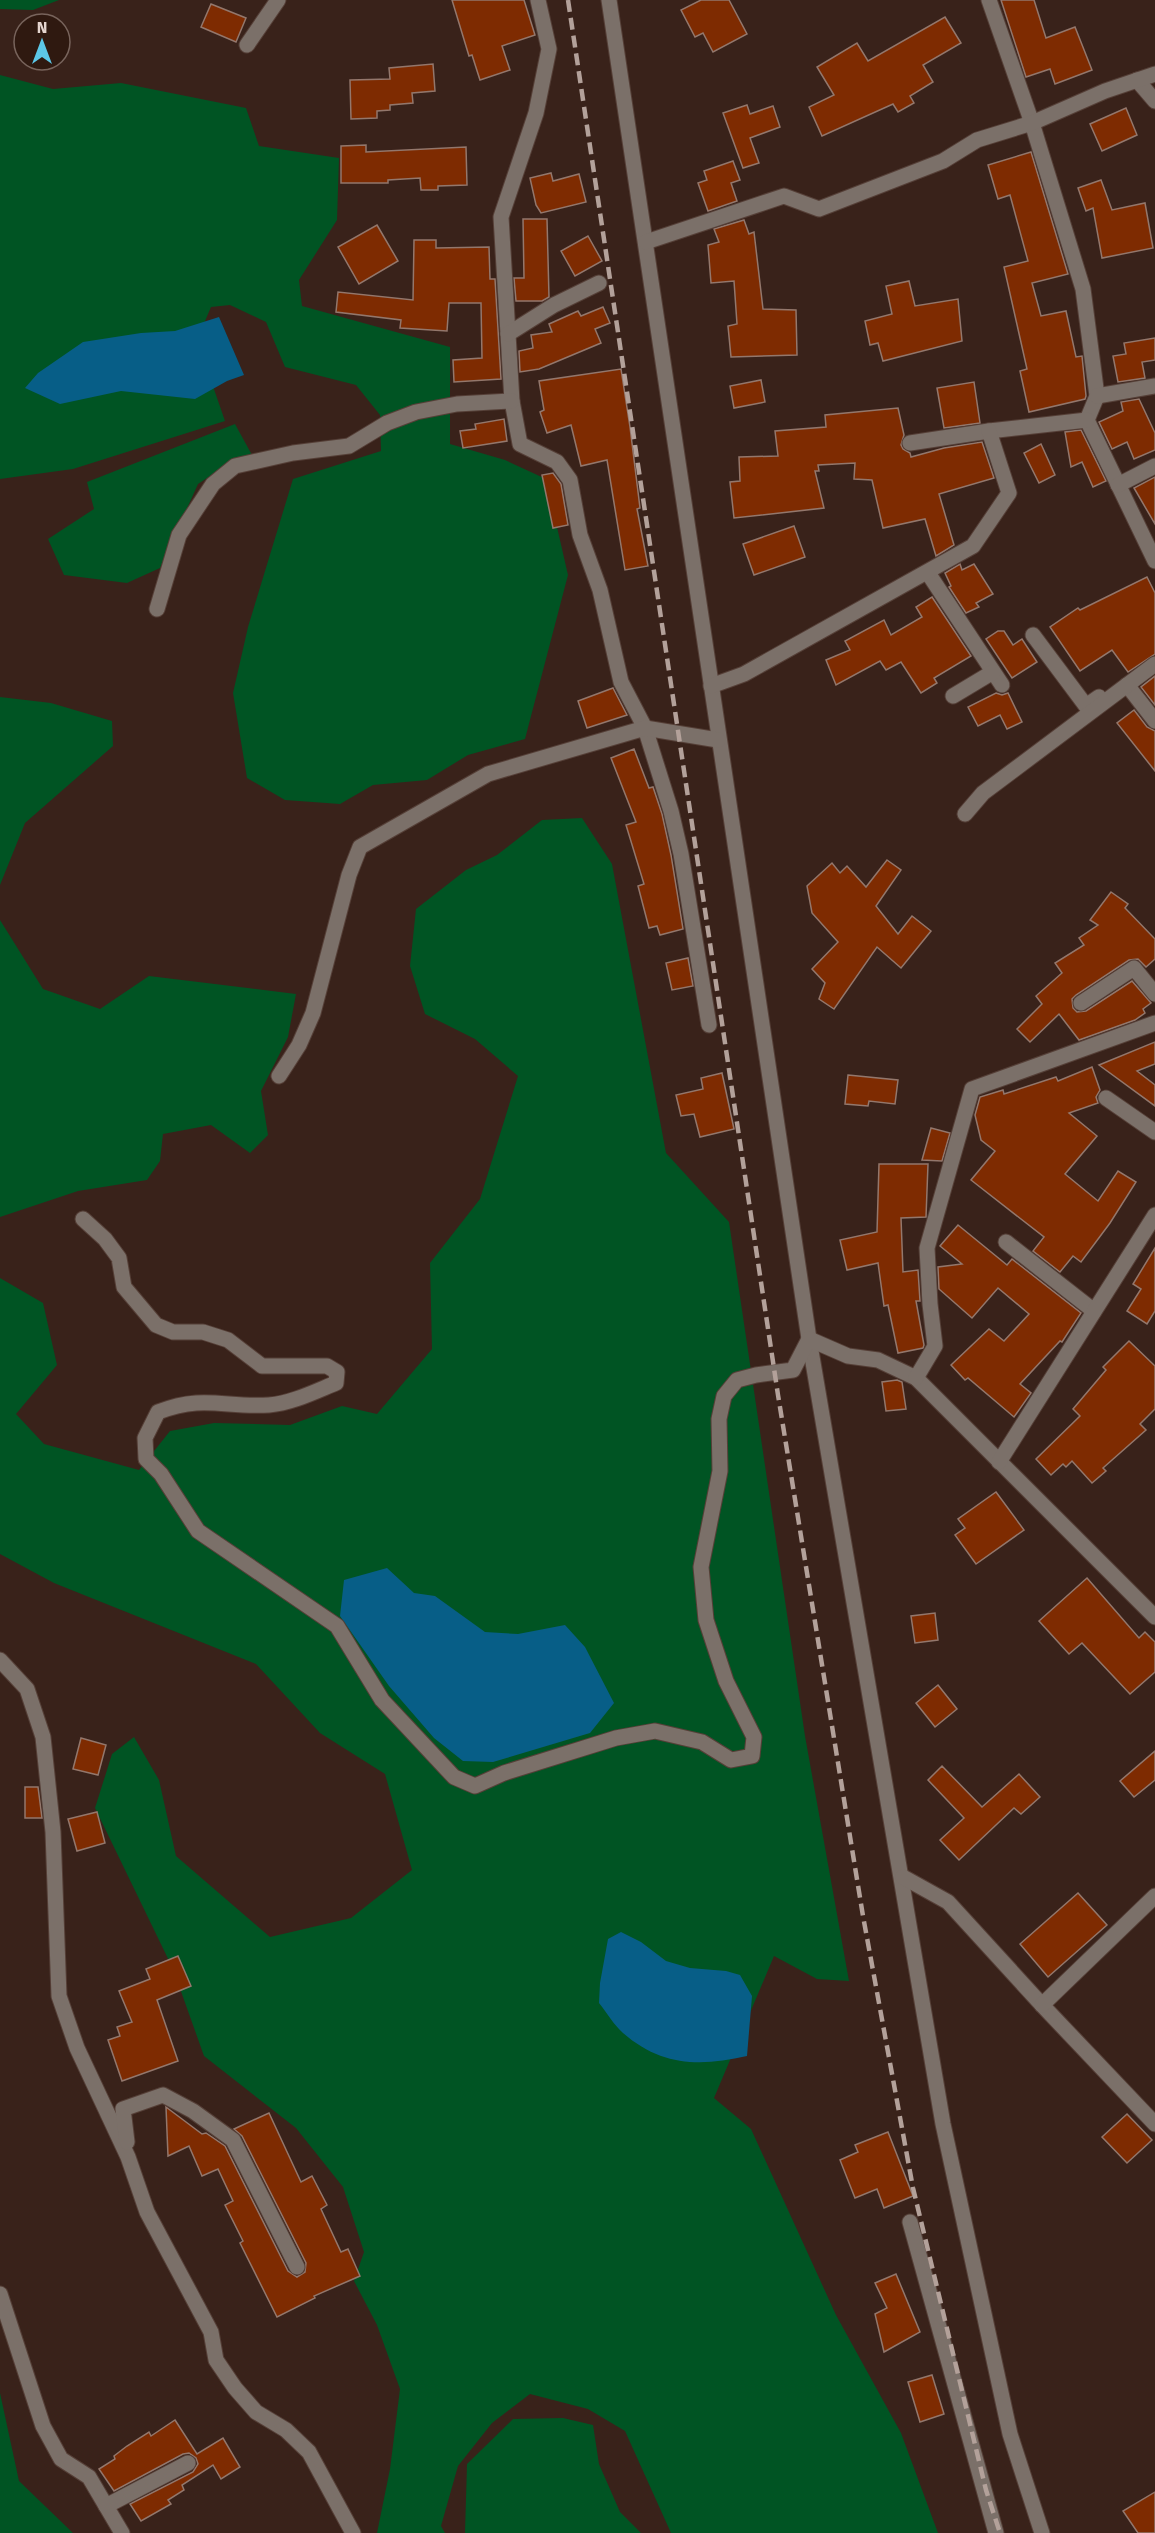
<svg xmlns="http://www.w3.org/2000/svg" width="1155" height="2533" font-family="'Fira Sans',sans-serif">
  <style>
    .green { fill: #005423 }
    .water { fill: #075e87 }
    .building { fill: #7e2b01; stroke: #93776c; stroke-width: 1.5 }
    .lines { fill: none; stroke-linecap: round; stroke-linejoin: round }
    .minor-casing { stroke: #553f37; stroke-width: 17 }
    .minor { stroke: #7b7069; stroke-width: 15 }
    .rail { stroke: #b3a19a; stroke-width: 4.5; stroke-dasharray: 12 6; stroke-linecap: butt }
  </style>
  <rect width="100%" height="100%" fill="#39221a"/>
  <g class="green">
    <polygon points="0,0 59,0 33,10 0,9"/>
    <polygon points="0,75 53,89 121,83 246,108 259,146 339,158 337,220 299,280 302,306 450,347 450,444 505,460 546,479 568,575 525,739 468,755 427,780 373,785 340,804 285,800 247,778 233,693 248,627 293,479 381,451 380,415 356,385 285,367 266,322 230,305 211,307 197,340 225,421 73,469 0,479"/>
    <polygon points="235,424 252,455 222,468 198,484 160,568 127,583 64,575 48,539 94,509 87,482"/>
    <polygon points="0,697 51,703 112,721 113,746 25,823 0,885"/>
    <polygon points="582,818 612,864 666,1153 729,1222 805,1736 849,1981 817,1979 774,1956 714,2098 751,2129 836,2315 901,2433 938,2533 671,2533 625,2431 588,2409 530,2394 492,2423 458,2466 441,2526 445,2533 377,2533 390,2469 400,2389 377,2325 354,2281 364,2252 343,2187 296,2128 204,2056 173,1969 95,1808 112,1754 134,1737 159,1780 176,1856 270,1937 351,1918 412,1870 385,1774 320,1733 256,1664 54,1583 0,1554 0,1278 43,1303 57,1365 16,1414 44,1444 139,1470 170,1431 214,1423 290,1425 342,1406 377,1414 432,1349 430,1263 480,1199 518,1076 475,1039 425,1014 410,966 416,909 466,870 497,855 542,820"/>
    <polygon points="0,920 43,989 100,1009 149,976 296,994 288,1037 261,1091 268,1135 250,1153 211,1125 163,1134 160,1161 147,1180 78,1191 0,1217"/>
    <polygon points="0,2393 19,2481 73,2533 0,2533"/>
    <polygon points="563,2418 593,2425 599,2464 620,2512 641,2533 465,2533 467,2464 513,2419"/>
  </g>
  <g class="water">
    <polygon points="219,317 244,375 227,381 195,399 121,391 60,404 25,388 38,373 83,342 141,333 175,331"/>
    <polygon points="387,1568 414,1593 435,1596 485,1632 518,1634 565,1625 585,1647 614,1703 590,1733 493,1762 463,1761 434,1738 389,1686 340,1616 344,1580"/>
    <path d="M621,1932L641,1942L666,1961L690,1968L726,1971L740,1975L752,1996L747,2056C700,2067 661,2066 623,2033C614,2025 607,2013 599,2003L600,1983L608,1939Z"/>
  </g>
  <g class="building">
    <polygon points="452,0 524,0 535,35 502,46 510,70 480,80 472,55 469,56"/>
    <polygon points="701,0 729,0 747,34 713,52 703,33 695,37 681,10"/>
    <polygon points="1001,0 1034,0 1046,38 1075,27 1092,70 1055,84 1050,69 1026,77"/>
    <polygon points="211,4 246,18 236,42 201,27"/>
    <polygon points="945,17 961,43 923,65 933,82 910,96 914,103 898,112 893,104 822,136 809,107 834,95 817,67 857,43 868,61"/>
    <polygon points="433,64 435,91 412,93 413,103 390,105 390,110 377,111 377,118 351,119 350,80 390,79 389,68"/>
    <polygon points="747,105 750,114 773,106 780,127 750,138 759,163 743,168 723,113"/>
    <polygon points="1126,108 1137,135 1102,151 1090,124"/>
    <polygon points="366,145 366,152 466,147 467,185 438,186 438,190 421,190 420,178 388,180 388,183 341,183 341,146"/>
    <polygon points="1031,152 1068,274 1032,283 1041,316 1066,311 1076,357 1082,356 1086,396 1085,399 1029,412 1020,371 1027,369 1004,267 1028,261 1010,195 998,199 988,165"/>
    <polygon points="733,161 740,180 731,183 737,201 708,211 698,183 707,180 704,171"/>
    <polygon points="551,173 553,181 579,174 586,202 541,213 536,205 530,178"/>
    <polygon points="1101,180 1112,210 1145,203 1153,248 1102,258 1093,208 1086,211 1078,188"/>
    <polygon points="523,219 547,219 549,297 542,301 516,301 514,278 524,278"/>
    <polygon points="744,220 749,234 754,232 763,309 796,310 797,355 731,357 728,326 737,324 734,281 711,283 708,245 719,242 714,229"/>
    <polygon points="377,225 398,261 359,284 338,247"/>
    <polygon points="588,236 602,261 575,276 561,251"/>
    <polygon points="414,240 436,240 436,248 489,247 490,279 495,279 501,379 454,382 453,360 482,358 481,303 449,303 447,331 400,328 401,320 336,312 338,292 413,300"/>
    <polygon points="909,281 915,306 958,299 962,341 883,361 878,343 870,345 865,321 892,314 886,286"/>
    <polygon points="603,307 610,323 595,329 601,343 539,369 520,372 519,351 533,348 531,335 552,332 549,324 578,311 581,316"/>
    <polygon points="1155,338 1155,360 1142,362 1145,378 1118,382 1113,356 1126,354 1124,343"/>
    <polygon points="621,369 630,427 640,508 637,509 648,566 625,570 607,460 581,466 571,425 547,433 540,412 544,410 539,381"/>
    <polygon points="761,380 765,402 734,408 730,386"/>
    <polygon points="974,382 980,423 944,428 937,388"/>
    <polygon points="1139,399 1155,433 1155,450 1134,459 1127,442 1112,449 1099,422 1123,411 1121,402"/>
    <polygon points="898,408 904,435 901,445 903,449 910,453 911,457 944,448 982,442 994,478 939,494 954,545 936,556 925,519 883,528 872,480 854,479 855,463 818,465 819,471 815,471 824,508 734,518 730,482 740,481 739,457 778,456 775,431 826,427 825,415"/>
    <polygon points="504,419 507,441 463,448 460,431 476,429 475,424"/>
    <polygon points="1081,430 1106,481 1093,487 1082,462 1071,467 1065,432"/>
    <polygon points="1041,444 1055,475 1039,483 1024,453"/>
    <polygon points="553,473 561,484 568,525 553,528 542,475"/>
    <polygon points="1155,477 1155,524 1134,488"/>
    <polygon points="794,526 805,557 754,575 743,544"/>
    <polygon points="960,564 962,570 974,564 993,594 976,603 979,607 966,613 949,587 951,586 945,573"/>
    <polygon points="1147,577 1155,593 1155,654 1128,672 1112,650 1080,671 1050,627 1078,608 1080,610"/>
    <polygon points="932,597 971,656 934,678 937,683 921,693 901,662 886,670 880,661 836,685 826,660 850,650 845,641 884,620 891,635 922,617 916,607"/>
    <polygon points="998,631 1004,631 1013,645 1022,639 1037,662 1012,678 986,639"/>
    <polygon points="1155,676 1155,705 1141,687"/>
    <polygon points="613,688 627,715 587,728 578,701"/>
    <polygon points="996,693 1002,695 1008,693 1022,722 1007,729 1000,715 978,726 968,707"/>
    <polygon points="1134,710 1147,727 1155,731 1155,771 1117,723"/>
    <polygon points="634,749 649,788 653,787 662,814 671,855 683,929 660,935 657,926 649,928 638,886 644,884 626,825 636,822 611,758"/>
    <polygon points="887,860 901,870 876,906 898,934 912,916 931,931 901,968 877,947 834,1009 819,999 825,983 812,969 838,942 812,913 807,886 832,863 840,873 847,866 866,887"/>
    <polygon points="1111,892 1128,904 1125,908 1155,939 1155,959 1146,967 1138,959 1129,960 1076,995 1072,999 1073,1008 1077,1012 1086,1011 1132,981 1151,1003 1143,1009 1145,1013 1135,1020 1079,1040 1059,1014 1030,1042 1017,1029 1042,1004 1036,996 1062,973 1055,963 1084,945 1079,938 1098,925 1090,920"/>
    <polygon points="688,958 693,986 672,990 666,963"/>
    <polygon points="1155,1042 1155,1064 1137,1071 1155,1085 1155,1106 1099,1065"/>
    <polygon points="1092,1067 1100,1090 1096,1097 1098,1103 1069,1113 1097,1136 1065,1174 1098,1201 1118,1171 1136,1182 1110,1223 1081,1262 1073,1256 1060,1272 1033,1251 1044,1237 971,1180 995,1151 981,1140 975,1115 980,1097 1003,1090 1004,1094 1056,1077 1058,1081"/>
    <polygon points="722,1073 734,1129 700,1137 694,1114 681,1116 676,1095 703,1089 701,1078"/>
    <polygon points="848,1075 898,1080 895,1104 869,1101 868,1106 845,1104"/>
    <polygon points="931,1128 950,1133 942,1161 922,1160"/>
    <polygon points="879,1164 928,1164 926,1217 901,1218 903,1272 918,1270 920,1301 916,1301 924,1345 923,1348 898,1353 888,1305 884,1306 878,1263 847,1270 840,1240 877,1232"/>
    <polygon points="958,1225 1007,1265 1012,1259 1081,1313 1062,1342 1060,1341 1020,1384 1031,1393 1014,1417 968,1378 965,1380 951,1365 989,1329 1004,1341 1029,1314 998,1288 972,1318 939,1289 938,1267 962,1264 940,1246"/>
    <polygon points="1155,1248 1155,1311 1147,1324 1127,1311 1141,1289 1133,1284"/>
    <polygon points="1129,1341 1155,1366 1155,1409 1140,1424 1146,1430 1103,1468 1106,1471 1092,1483 1072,1461 1066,1467 1063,1464 1051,1475 1036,1459 1080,1416 1073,1409 1106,1370 1103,1367"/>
    <polygon points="897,1380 902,1382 906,1409 886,1411 882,1382"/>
    <polygon points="996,1492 1024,1530 976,1564 955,1535 965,1528 958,1519"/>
    <polygon points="1087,1578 1139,1638 1145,1632 1155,1642 1155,1672 1130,1694 1082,1643 1069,1654 1039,1621"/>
    <polygon points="935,1613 938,1640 915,1643 911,1616"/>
    <polygon points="938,1685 957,1709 935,1727 916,1703"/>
    <polygon points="81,1738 106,1745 98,1775 73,1769"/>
    <polygon points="1155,1751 1155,1780 1134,1797 1120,1781"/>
    <polygon points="942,1766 982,1807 1019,1774 1040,1797 1021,1814 1014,1808 959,1860 940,1840 964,1818 928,1780"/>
    <polygon points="25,1787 38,1787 42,1818 25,1818"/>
    <polygon points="97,1812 105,1843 77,1851 68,1819"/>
    <polygon points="1078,1893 1107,1925 1048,1977 1020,1944"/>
    <polygon points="178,1956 191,1986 157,2000 178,2061 122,2081 108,2040 120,2036 117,2027 132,2022 119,1991 150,1979 146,1969"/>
    <polygon points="166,2107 202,2134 206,2133 225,2146 288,2271 297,2277 305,2272 306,2263 242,2136 234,2129 269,2113 301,2182 312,2176 327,2205 321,2209 341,2252 348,2249 360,2276 314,2296 315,2298 277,2317 240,2243 243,2241 225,2205 233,2201 218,2169 202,2176 189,2146 168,2156"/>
    <polygon points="1127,2114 1152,2140 1127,2163 1102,2137"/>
    <polygon points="888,2132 913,2196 884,2208 877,2189 855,2198 840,2160 858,2152 855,2145"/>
    <polygon points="896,2274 920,2332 884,2352 875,2314 887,2308 875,2283"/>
    <polygon points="932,2375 944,2414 920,2422 908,2382"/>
    <polygon points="175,2420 197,2454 223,2438 240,2467 221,2479 213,2465 182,2485 184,2490 168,2500 171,2504 141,2521 130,2504 193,2472 198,2464 196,2458 189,2453 183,2454 114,2491 99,2469 115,2459 114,2456 127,2446 149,2432 151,2436"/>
    <polygon points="1155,2492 1155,2533 1138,2533 1123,2511"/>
  </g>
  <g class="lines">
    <defs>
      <g id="minor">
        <polyline points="538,0 549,49 536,113 501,217 512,401 520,444 557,462 570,480 580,535 600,590 621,682 645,728 671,811 681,854 709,1025"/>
        <polyline points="609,0 809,1339 943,2124 1010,2434 1042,2533"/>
        <polyline points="989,0 1032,123 1083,289 1097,396 1087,420 1155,561"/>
        <polyline points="247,45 278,0"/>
        <polyline points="1137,80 1155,101"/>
        <polyline points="646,242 784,196 819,209 943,161 977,140 1032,123 1105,91 1155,74"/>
        <polyline points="508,334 554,305 599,283"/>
        <polyline points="1097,396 1155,386"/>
        <polyline points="910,443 989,431 1087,420"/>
        <polyline points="1118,485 1155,466"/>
        <polyline points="928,573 1002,685"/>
        <polyline points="157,609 179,535 213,484 235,466 293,453 349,446 387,423 416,412 457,404 512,401"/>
        <polyline points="1033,635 1086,706 1099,697"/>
        <polyline points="1127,685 1155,721"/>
        <polyline points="711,686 744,674 973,546 1009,493 989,431"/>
        <polyline points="953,696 993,672"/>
        <polyline points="965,814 983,793 1155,664"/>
        <polyline points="1081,1003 1134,968 1155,994"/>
        <polyline points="279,1076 299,1045 313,1013 349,875 360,847 488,774 645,728 718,740"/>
        <polyline points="1106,1098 1155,1132"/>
        <path d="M83,1219L105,1239L119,1258L124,1287L156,1325L173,1332H203L228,1340L262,1366H327L337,1372L336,1383C314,1392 292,1403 269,1405C225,1408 204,1394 158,1412L145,1438L146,1459L161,1474L198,1531L337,1626L382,1700L454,1777L475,1786L504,1773L616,1738L655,1731L702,1742L731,1760L752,1756L754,1737L726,1681L706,1620L701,1567L720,1471L719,1419L724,1396L737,1380L756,1375L793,1370L809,1339L848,1356L878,1360L916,1378L1155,1617"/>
        <polyline points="1006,1242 1094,1311"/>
        <polyline points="916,1378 935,1346 930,1304 927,1248 972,1089 1155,1023"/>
        <polyline points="999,1462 1155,1215"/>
        <polyline points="0,1660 27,1689 43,1737 53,1832 59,1996 77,2048 128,2157 147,2212 211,2332 216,2360 235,2388 256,2412 286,2430 309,2452 353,2533"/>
        <polyline points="903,1877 948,1902 1042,2005 1155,2124"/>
        <polyline points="1042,2005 1155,1896"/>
        <polyline points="127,2142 123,2109 163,2095 193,2111 233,2140 297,2267"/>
        <polyline points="910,2222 996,2533"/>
        <polyline points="0,2294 43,2426 61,2459 89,2477 106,2506"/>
        <polyline points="122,2533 106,2506 188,2463"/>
      </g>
    </defs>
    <use href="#minor" class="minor-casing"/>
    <use href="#minor" class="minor"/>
    <polyline class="rail" points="568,0 778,1395 863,1916 913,2188 986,2490 1000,2533"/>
  </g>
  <g transform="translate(42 42)"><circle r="28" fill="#2f1910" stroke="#78645c" stroke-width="1.5"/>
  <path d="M0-4.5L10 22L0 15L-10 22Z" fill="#5cc7e7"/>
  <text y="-9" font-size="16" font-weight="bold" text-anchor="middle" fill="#e5d5cf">N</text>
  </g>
</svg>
